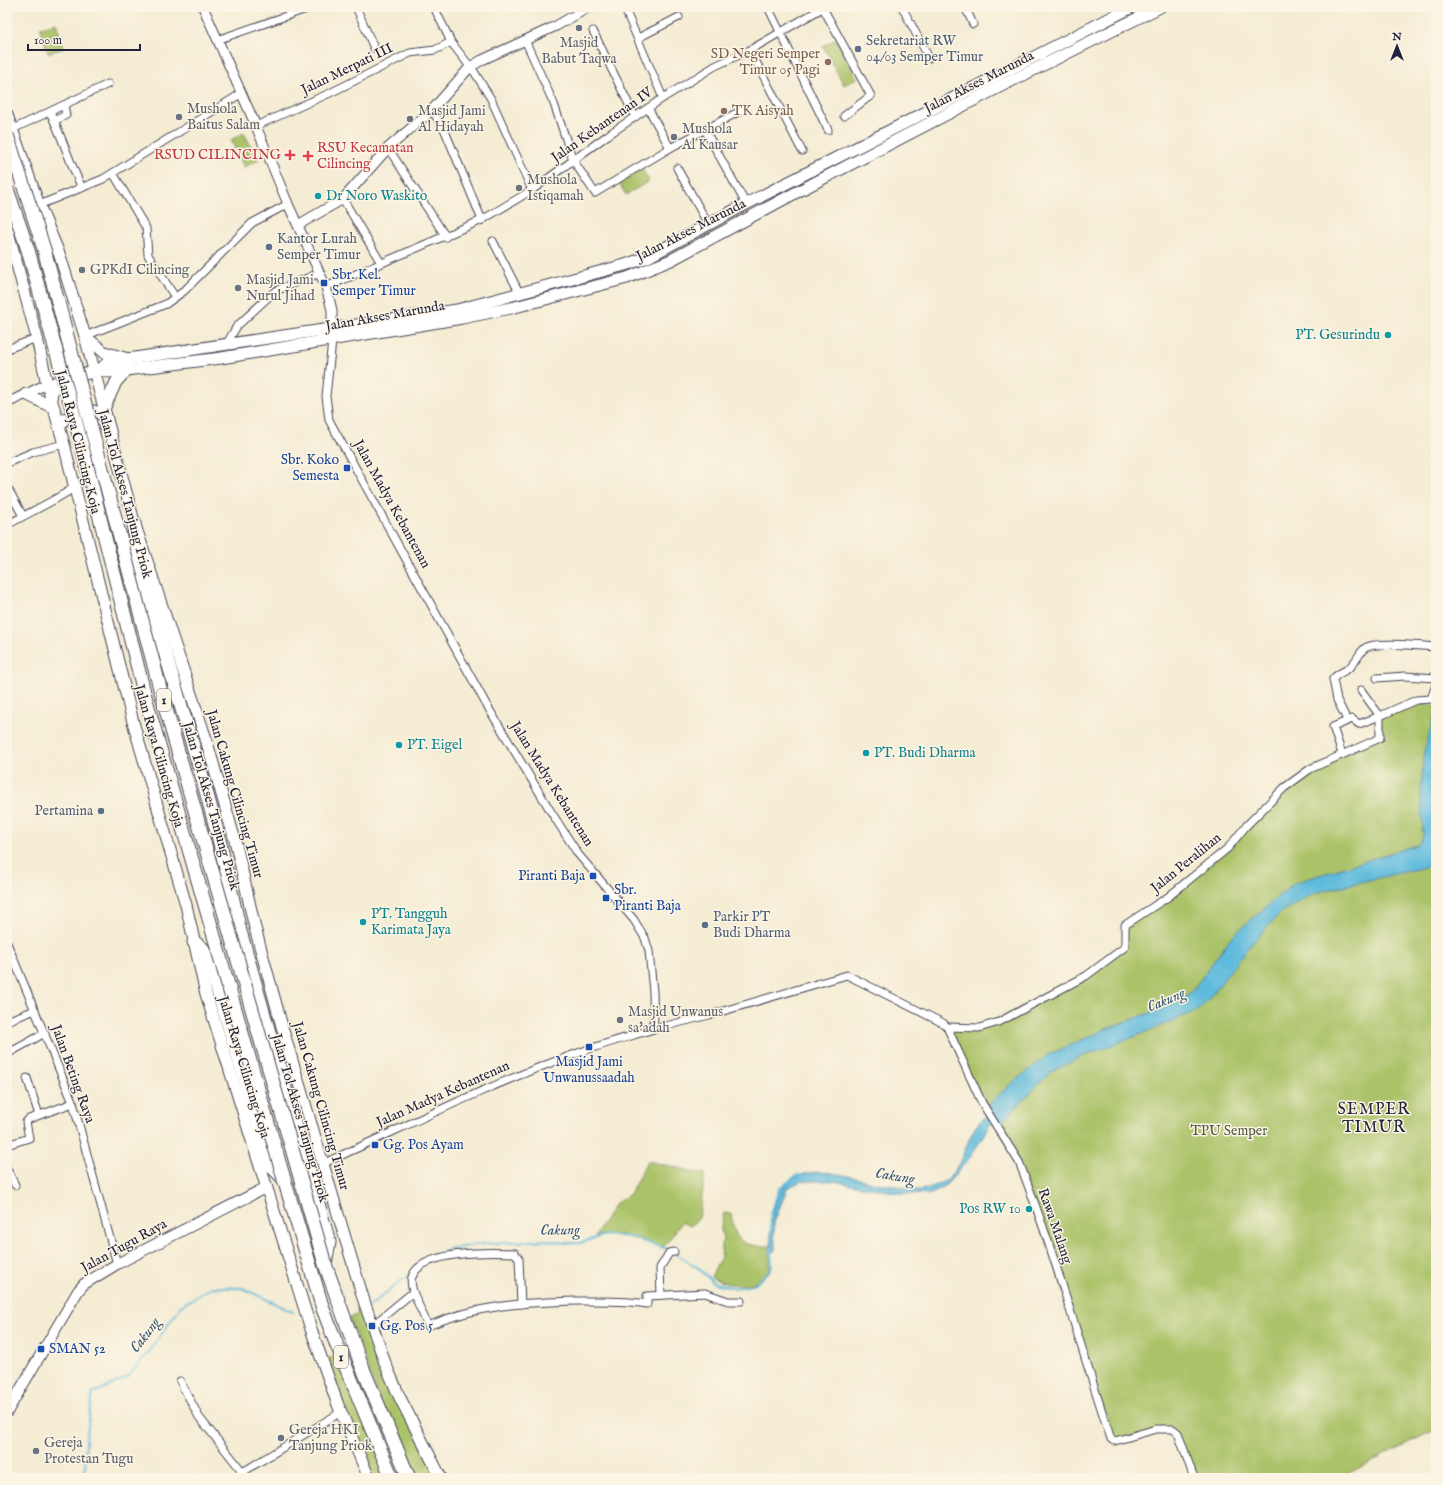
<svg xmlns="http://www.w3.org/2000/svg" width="1443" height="1485" font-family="'IM FELL English',serif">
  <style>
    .green { fill: #aac267; stroke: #667251 }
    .water { fill: #5fbbdd; stroke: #406e8c }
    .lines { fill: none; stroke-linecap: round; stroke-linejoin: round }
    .stream { stroke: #5fbbdd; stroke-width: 2 }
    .minor-casing { stroke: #424052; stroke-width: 9 }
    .tertiary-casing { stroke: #424052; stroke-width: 11 }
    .secondary-casing { stroke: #424052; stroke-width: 12 }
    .primary-casing { stroke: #424052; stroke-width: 13 }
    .trunk-casing { stroke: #424052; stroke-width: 13 }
    .motorway-casing { stroke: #424052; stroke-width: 15 }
    .minor { stroke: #fff; stroke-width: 7 }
    .tertiary { stroke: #fff; stroke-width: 9 }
    .secondary { stroke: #fff; stroke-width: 10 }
    .primary { stroke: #fff; stroke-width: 11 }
    .trunk { stroke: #fff; stroke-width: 11 }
    .motorway { stroke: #fff; stroke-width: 13 }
    .motorway-bridge-casing { stroke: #424052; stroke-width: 15; stroke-linecap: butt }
    .motorway-bridge { stroke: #fff; stroke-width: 13 }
    .worship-dot { fill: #6b7280; stroke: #fcf5e5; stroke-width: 1.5 }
    .service-dot { fill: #5c6f8a; stroke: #fcf5e5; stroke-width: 1.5 }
    .education-dot { fill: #8d6e63; stroke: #fcf5e5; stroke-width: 1.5 }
    .health-dot { fill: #e0444e; stroke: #fcf5e5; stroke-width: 1.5 }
    .culture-dot { fill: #0f9aa8; stroke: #fcf5e5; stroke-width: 1.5 }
    .transit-dot { fill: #1a4fb4; stroke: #fcf5e5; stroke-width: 1.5 }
    .labels { text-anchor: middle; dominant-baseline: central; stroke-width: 3; stroke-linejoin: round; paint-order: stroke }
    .shield { fill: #fcf5e5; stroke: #63616e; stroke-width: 1 }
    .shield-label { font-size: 13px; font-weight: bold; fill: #22223b }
    .service-label { font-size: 14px; fill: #4e5e75; stroke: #fcf5e5; text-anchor: start }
    .worship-label { font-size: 14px; fill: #5b616d; stroke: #fcf5e5; text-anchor: start }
    .education-label { font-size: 14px; fill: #785e54; stroke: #fcf5e5; text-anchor: end }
    .street-label { font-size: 14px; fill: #22223b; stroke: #fcf5e5 }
    .health-label { font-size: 14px; fill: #be3a42; stroke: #fcf5e5; text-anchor: start }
    .culture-label { font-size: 14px; fill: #0d838f; stroke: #fcf5e5; text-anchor: start }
    .transit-label { font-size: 14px; fill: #164399; stroke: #fcf5e5; text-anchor: start }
    .park-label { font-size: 14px; fill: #525a4a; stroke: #fcf5e5 }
    .water-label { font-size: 15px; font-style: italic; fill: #375874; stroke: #fcf5e5 }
    .quarter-label { font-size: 16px; letter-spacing: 1px; fill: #22223b; stroke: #fcf5e5 }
  </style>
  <rect width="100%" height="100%" fill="#fcf5e5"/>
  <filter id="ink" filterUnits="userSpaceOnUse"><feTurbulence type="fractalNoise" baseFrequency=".025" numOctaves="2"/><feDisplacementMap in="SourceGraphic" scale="8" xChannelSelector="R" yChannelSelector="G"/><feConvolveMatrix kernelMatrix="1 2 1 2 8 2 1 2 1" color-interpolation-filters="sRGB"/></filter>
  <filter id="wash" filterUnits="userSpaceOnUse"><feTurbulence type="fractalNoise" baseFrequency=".012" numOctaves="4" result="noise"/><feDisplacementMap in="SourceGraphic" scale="16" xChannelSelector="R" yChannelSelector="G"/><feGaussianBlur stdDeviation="0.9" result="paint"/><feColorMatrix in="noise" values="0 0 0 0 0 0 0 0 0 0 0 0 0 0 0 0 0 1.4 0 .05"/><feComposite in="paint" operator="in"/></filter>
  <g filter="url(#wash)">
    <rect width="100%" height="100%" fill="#f4ecd3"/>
    <g class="green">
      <polygon points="56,23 64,48 48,53 40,28"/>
      <polygon points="836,39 857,78 844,85 823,46"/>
      <polygon points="244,133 258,160 244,167 231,140"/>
      <polygon points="642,169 649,181 626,195 619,183"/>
      <polygon points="1416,700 1436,707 1436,1429 1339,1478 1193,1478 1173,1429 1115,1441 1019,1162 991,1117 947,1027 979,1028 1086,976 1125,947 1125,925 1228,848 1246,826 1310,769 1380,738 1380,716"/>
      <polygon points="647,1161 705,1174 699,1218 690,1226 682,1222 663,1248 622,1235 595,1236 615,1204 630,1194"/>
      <path d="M724,1213L731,1214C736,1243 740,1246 770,1246V1271C754,1290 730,1287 711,1277L721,1257L723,1236L720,1232Z"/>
      <polygon points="362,1312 441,1478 409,1478 349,1318"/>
      <polygon points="340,1355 392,1478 369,1478 322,1360"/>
    </g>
    <g class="water">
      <polygon points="1436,711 1436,859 1425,867 1314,893 1280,913 1246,950 1208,1000 1198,1010 1134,1037 1078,1058 1050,1073 997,1127 985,1108 1012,1083 1048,1055 1106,1029 1177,1003 1193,990 1231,937 1294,883 1419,844 1423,836 1421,793 1424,751"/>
      <path d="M989,1116L994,1123L990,1124L972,1155L947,1184L940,1190L928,1195L898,1193L833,1181H802L787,1188L774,1223L775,1250L772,1253C769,1238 771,1222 774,1208C785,1160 832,1171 867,1181C879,1184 891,1185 903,1187C907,1188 913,1190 917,1190C925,1190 934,1186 941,1183C966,1173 965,1123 989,1116Z"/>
    </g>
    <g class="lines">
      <g class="stream">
        <polyline points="771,1231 770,1217 779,1189 797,1175 801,1175"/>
        <polyline points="675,1254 697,1267 714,1283 735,1288 753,1285 761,1279 772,1267 771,1249"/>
        <polyline points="422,1262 449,1249 481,1244 548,1240 566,1243 580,1243 605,1235 631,1237 670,1250"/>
        <polyline points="370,1306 411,1273"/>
        <polyline points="85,1478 86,1439 93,1393 110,1386 129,1376 149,1352 181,1306 212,1287 242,1288 293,1312"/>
      </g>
    </g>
  </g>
  <g filter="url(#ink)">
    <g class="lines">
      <defs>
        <g id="minor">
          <polyline points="356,7 374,48"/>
          <polyline points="434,7 451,42 475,73 491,99 532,190"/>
          <polyline points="624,7 663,98"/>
          <polyline points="768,7 828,130"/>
          <polyline points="902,7 929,58"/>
          <polyline points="965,7 973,24"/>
          <polyline points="823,8 871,96"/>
          <polyline points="593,31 635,117"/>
          <polyline points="638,38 679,17"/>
          <polyline points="217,40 312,7"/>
          <polyline points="525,40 554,104 573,160 595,193 670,148 742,110"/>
          <polyline points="750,50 802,151"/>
          <polyline points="648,108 670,148"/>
          <polyline points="432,110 445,131 482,220"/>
          <path d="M50,112C62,137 70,163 82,188"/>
          <polyline points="844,116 869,97"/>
          <polyline points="54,121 66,115 64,105"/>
          <polyline points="256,126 330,93 410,53 435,50 451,42"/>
          <polyline points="13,129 108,84"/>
          <polyline points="705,130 746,204"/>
          <polyline points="388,148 446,237"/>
          <polyline points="677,168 708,224"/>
          <polyline points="113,173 146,228 148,255 175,297"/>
          <polyline points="343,199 381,263"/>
          <polyline points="39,205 103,179 242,93"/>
          <polyline points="493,241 520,294"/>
          <polyline points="326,287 482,220 532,190 608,135 663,98 715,66 750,50 824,7"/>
          <polyline points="85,336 166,304 184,291 252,223 288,204"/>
          <polyline points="227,343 237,326 275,291 320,273"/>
          <polyline points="7,349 37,338"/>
          <polyline points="7,463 33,452 64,444"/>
          <polyline points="7,487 23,516"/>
          <path d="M7,525C30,512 53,502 75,487"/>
          <polyline points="1377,678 1405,676 1436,678"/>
          <path d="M1347,720L1337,700L1333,679C1337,673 1345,672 1350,667C1356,662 1359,653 1365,648C1375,641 1422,646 1436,647"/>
          <polyline points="1342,754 1333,727 1352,719 1359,724 1380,716 1361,690"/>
          <polyline points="7,943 73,1103 117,1264"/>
          <polyline points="7,1021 35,1010"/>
          <polyline points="947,1027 979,1028 999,1022 1086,976 1125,947 1125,925 1168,897 1228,848 1246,826 1284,788 1310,769 1380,738 1380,716 1416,700 1431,699 1436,685"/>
          <path d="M654,1029L713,1014L847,975L943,1023L947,1027L982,1103L1019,1162C1055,1252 1080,1347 1111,1439L1115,1441L1156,1429H1173L1178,1433L1194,1478"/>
          <polyline points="7,1054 45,1033"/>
          <polyline points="27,1078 39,1115"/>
          <polyline points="7,1145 29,1138 26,1122 29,1119 73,1103"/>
          <path d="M322,1164C403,1128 483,1087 567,1057C595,1046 625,1038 654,1029L653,992L649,951L645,938L634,920L578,854L553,815L486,704L329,420L326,396L332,341"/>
          <polyline points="7,1169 15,1185"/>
          <path d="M413,1292L428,1326C476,1305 528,1302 579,1301C602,1301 625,1300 647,1304V1296L705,1293L728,1301H741"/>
          <polyline points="661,1295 660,1268 669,1253 674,1252"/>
          <path d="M372,1326L413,1292C412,1287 410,1281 412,1277C421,1250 492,1252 515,1253L519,1259L521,1304"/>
          <polyline points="180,1381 199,1417 242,1471"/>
          <polyline points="233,1478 341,1412"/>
        </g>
        <g id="tertiary">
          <polyline points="203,7 256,126 288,204 326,287 332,310 332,335"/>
          <polyline points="298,225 343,199 388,148 432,110 470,67 482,60 556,26 589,7"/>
          <polyline points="7,403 47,384"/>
        </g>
        <polyline id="secondary" points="7,1412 78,1291 84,1284 117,1264 267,1187"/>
        <g id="primary">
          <polyline points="100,370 108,362 128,359 457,310 625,265 648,257 746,204 1132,7"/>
          <polyline points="56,382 100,370 110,372 221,358 462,318 511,308 627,278 671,260 797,192 1001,86 1160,7"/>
        </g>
        <g id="trunk">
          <polyline points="7,115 39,205 60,256 85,336 134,522 206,739 236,844 255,928 283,1030 364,1301 385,1363 400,1398 441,1478"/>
          <polyline points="7,228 37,338 47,384 64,444 133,722 186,905 206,994 311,1329 338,1405 369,1478"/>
          <polyline points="86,337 104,352 128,359"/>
          <polyline points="26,394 54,408"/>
          <polyline points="51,398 52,392 59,381"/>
          <polyline points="104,409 116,382 128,369"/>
          <polyline points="59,426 66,418 94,411 105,416"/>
        </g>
        <g id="motorway">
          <polyline points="134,522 135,542 147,593 200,769 218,835 240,931 329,1242 325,1264 361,1364 409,1478"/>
          <polyline points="194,942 203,949 207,955 272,1167 284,1179 323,1309 336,1343 392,1478"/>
        </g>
      </defs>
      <use href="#minor" class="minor-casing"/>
      <use href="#tertiary" class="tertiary-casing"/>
      <use href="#secondary" class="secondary-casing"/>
      <use href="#primary" class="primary-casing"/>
      <use href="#trunk" class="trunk-casing"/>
      <use href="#motorway" class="motorway-casing"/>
      <use href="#minor" class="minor"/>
      <use href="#tertiary" class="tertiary"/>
      <use href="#secondary" class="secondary"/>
      <use href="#primary" class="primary"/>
      <use href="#trunk" class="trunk"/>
      <use href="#motorway" class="motorway"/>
      <defs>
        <g id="motorway-bridge">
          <polyline points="7,135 44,249 161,692 325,1264"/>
          <polyline points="7,189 28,250 75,419 146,700 284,1179"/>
        </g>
      </defs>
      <use href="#motorway-bridge" class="motorway-bridge-casing"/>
      <use href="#motorway-bridge" class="motorway-bridge"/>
    </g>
  </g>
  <g class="worship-dot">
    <circle cx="579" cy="28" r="4"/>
    <circle cx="179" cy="117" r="4"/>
    <circle cx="410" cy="119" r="4"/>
    <circle cx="674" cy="137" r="4"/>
    <circle cx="519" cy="188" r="4"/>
    <circle cx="82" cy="270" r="4"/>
    <circle cx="238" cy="288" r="4"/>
    <circle cx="620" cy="1020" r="4"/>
    <circle cx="281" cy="1438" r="4"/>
    <circle cx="36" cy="1451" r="4"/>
  </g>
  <g class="service-dot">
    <circle cx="858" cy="49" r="4"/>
    <circle cx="269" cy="247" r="4"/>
    <circle cx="101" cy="811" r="4"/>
    <circle cx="705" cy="925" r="4"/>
  </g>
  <g class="education-dot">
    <circle cx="828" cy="62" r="4"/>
    <circle cx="724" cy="111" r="4"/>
  </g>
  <g class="health-dot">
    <path d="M288 149h4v4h4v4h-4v4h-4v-4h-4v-4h4z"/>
    <path d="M306 150h4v4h4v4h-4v4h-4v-4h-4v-4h4z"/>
  </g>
  <g class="culture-dot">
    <circle cx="318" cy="196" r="4"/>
    <circle cx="1388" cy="335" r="4"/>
    <circle cx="399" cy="745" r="4"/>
    <circle cx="866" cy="753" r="4"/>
    <circle cx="363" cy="922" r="4"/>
    <circle cx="1029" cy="1209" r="4"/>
  </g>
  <g class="transit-dot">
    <rect x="320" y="279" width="8" height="8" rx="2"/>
    <rect x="343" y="464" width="8" height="8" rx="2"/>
    <rect x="589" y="872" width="8" height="8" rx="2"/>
    <rect x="602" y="894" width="8" height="8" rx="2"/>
    <rect x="585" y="1043" width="8" height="8" rx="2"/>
    <rect x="371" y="1141" width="8" height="8" rx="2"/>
    <rect x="368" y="1322" width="8" height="8" rx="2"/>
    <rect x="37" y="1345" width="8" height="8" rx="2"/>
  </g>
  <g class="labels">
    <g class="shield">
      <rect x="157" y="689" width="14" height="22" rx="3"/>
      <rect x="334" y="1346" width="14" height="22" rx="3"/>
    </g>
    <g class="shield-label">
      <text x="164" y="700">1</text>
      <text x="341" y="1357">1</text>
    </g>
    <g class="service-label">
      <text x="866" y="41">Sekretariat RW<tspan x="866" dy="16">04/03 Semper Timur</tspan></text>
      <text x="277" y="239">Kantor Lurah<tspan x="277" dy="16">Semper Timur</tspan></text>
      <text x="93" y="811" text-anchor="end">Pertamina</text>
      <text x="713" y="917">Parkir PT<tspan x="713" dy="16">Budi Dharma</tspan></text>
    </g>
    <g class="worship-label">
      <text x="579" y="43" text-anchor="middle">Masjid<tspan x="579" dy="16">Babut Taqwa</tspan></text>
      <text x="187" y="109">Mushola<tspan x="187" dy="16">Baitus Salam</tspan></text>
      <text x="418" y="111">Masjid Jami<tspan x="418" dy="16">Al Hidayah</tspan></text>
      <text x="682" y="129">Mushola<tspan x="682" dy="16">Al Kausar</tspan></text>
      <text x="527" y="180">Mushola<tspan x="527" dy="16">Istiqamah</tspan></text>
      <text x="90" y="270">GPKdI Cilincing</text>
      <text x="246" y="280">Masjid Jami<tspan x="246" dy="16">Nurul Jihad</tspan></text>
      <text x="628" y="1012">Masjid Unwanus<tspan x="628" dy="16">sa'adah</tspan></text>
      <text x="289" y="1430">Gereja HKI<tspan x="289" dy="16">Tanjung Priok</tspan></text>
      <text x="44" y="1443">Gereja<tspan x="44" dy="16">Protestan Tugu</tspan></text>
    </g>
    <g class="education-label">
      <text x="820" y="54">SD Negeri Semper<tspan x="820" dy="16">Timur 05 Pagi</tspan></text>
      <text x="732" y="111" text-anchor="start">TK Aisyah</text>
    </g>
    <g class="street-label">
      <text transform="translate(347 69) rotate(-26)">Jalan Merpati III</text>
      <text transform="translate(979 82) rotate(-27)">Jalan Akses Marunda</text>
      <text transform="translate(602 125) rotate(-35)">Jalan Kebantenan IV</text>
      <text transform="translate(691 230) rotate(-27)">Jalan Akses Marunda</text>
      <text transform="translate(385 316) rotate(-10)">Jalan Akses Marunda</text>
      <text transform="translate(78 442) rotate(76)">Jalan Raya Cilincing Koja</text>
      <text transform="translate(125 494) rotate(75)">Jalan Tol Akses Tanjung Priok</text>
      <text transform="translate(392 504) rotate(61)">Jalan Madya Kebantenan</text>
      <text transform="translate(159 756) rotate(74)">Jalan Raya Cilincing Koja</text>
      <text transform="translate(552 784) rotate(58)">Jalan Madya Kebantenan</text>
      <text transform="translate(235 794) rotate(74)">Jalan Cakung Cilincing Timur</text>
      <text transform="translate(211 806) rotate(74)">Jalan Tol Akses Tanjung Priok</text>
      <text transform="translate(1186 863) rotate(-39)">Jalan Peralihan</text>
      <text transform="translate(244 1067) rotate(73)">Jalan Raya Cilincing Koja</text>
      <text transform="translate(73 1074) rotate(70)">Jalan Beting Raya</text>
      <text transform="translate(443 1094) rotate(-24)">Jalan Madya Kebantenan</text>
      <text transform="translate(321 1106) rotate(74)">Jalan Cakung Cilincing Timur</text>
      <text transform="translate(300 1118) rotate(74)">Jalan Tol Akses Tanjung Priok</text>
      <text transform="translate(1055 1226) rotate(71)">Rawa Malang</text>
      <text transform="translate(124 1246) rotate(-29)">Jalan Tugu Raya</text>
    </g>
    <g class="health-label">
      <text x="317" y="148">RSU Kecamatan<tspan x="317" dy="16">Cilincing</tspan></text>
      <text x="281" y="155" text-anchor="end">RSUD CILINCING</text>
    </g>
    <g class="culture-label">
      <text x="326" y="196">Dr Noro Waskito</text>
      <text x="1380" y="335" text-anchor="end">PT. Gesurindu</text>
      <text x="407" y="745">PT. Eigel</text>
      <text x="874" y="753">PT. Budi Dharma</text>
      <text x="371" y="914">PT. Tangguh<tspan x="371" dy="16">Karimata Jaya</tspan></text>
      <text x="1021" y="1209" text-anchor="end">Pos RW 10</text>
    </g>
    <g class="transit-label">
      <text x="332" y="275">Sbr. Kel.<tspan x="332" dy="16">Semper Timur</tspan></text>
      <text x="339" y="460" text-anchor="end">Sbr. Koko<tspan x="339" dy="16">Semesta</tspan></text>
      <text x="585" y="876" text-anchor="end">Piranti Baja</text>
      <text x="614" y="890">Sbr.<tspan x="614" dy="16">Piranti Baja</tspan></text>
      <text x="589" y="1062" text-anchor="middle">Masjid Jami<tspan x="589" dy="16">Unwanussaadah</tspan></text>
      <text x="383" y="1145">Gg. Pos Ayam</text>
      <text x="380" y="1326">Gg. Pos 5</text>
      <text x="49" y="1349">SMAN 52</text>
    </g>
    <g class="park-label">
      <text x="1229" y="1131">TPU Semper</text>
    </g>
    <g class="water-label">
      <text transform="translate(1166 1000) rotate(-23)">Cakung</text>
      <text transform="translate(895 1176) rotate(9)">Cakung</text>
      <text transform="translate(560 1230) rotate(-1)">Cakung</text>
      <text transform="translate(145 1335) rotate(-53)">Cakung</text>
    </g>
    <g class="quarter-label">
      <text x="1374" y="1110">SEMPER<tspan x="1374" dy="18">TIMUR</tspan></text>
    </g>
  </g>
  <rect width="1443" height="1485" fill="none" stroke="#fcf5e5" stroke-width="24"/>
  <g transform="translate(1397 46)" stroke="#fcf5e5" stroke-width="3" paint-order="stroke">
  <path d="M0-3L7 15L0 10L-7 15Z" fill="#22223b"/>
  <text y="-6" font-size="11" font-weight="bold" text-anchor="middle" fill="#22223b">N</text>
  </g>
  <path d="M28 44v6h112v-6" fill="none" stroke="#22223b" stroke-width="2"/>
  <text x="34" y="44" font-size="12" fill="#22223b" stroke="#fcf5e5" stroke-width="3" paint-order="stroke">100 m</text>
</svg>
